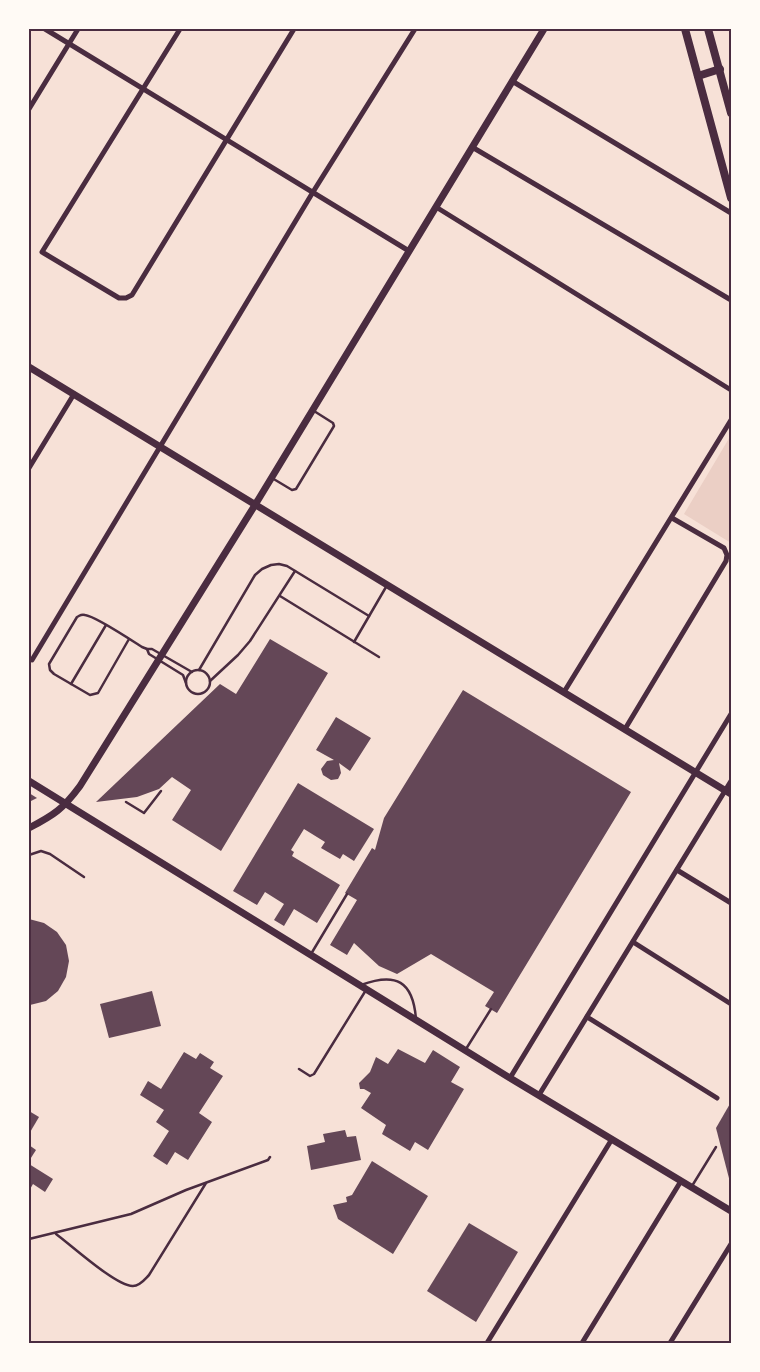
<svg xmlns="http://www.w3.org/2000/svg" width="760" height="1372" font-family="'Golos Text',sans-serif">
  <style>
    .green { fill: #ebcfc5 }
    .building { fill: #644757 }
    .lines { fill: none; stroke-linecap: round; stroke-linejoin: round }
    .service { stroke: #4a2c40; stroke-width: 2.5 }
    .minor { stroke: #4a2c40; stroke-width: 5 }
    .secondary { stroke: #4a2c40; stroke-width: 7 }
    .primary { stroke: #4a2c40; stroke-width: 8 }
    .neatline { fill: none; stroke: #4a2c40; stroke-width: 2 }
  </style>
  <rect width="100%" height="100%" fill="#f7e1d7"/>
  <polygon class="green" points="731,435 731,543 684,514"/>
  <g class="building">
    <polygon points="270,639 328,673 221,851 172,820 191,790 172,777 159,789 137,797 96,802 220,684 236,694"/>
    <polygon points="463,690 631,792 497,1013 485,1006 494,992 431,954 397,974 379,966 354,943 347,955 330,945 357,900 345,893 372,848 375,850 384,818"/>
    <polygon points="336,717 371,738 350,771 339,763 341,773 338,779 331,780 323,775 321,769 327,761 334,760 316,750"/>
    <polygon points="298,783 374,829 354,861 343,854 340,859 321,848 325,842 304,829 291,850 294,852 292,856 340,885 317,923 294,909 284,926 274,920 284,904 265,892 257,905 233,891"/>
    <polygon points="29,793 37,798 29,802"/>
    <polygon points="29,919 44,923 57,932 66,945 69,961 66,977 58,991 46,1001 30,1005 29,1005"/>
    <polygon points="152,991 161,1026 109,1038 100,1004"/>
    <polygon points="398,1049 425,1063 433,1050 460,1067 451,1082 464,1089 428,1150 415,1142 410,1151 382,1134 386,1125 361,1108 371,1093 364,1089 360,1089 359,1083 370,1072 376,1057 388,1064"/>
    <polygon points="184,1052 196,1059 200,1053 214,1062 210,1068 223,1076 199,1113 212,1122 188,1160 175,1152 167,1165 153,1156 169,1131 156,1122 164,1110 140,1095 148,1081 161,1089"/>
    <polygon points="731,1102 731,1186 716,1128"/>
    <polygon points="29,1111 39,1117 29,1134"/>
    <polygon points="345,1130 347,1137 356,1136 361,1160 311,1170 307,1146 325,1142 323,1134"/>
    <polygon points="29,1145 36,1150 29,1161"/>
    <polygon points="372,1161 428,1196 393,1254 338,1219 333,1205 347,1202 346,1197 352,1195"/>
    <polygon points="29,1164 53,1179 45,1192 33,1184 29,1191"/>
    <polygon points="469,1223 518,1252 476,1322 427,1291"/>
  </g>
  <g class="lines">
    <g class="service">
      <polyline points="272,478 292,490 296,489 334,426 333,423 314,411"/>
      <polyline points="280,596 379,657"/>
      <path d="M129,639L98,693L90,695L54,674L50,670L49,664L77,617C81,615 81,614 85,615C95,616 131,640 142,647L147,649H152L192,672"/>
      <polyline points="354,642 386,587"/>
      <polyline points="147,649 149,654 183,675 186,683"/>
      <polyline points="199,670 255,575 262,569 271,565 279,564 287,566 369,616"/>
      <circle cx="198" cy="682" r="12"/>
      <polyline points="210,681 238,655 250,641 295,571"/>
      <polyline points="71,684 106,625"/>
      <polyline points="126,802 144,813 161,791"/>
      <polyline points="29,855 41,851 50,854 84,877"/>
      <polyline points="311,954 347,894"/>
      <path d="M361,985C396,972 413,981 416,1019"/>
      <polyline points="466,1049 491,1009"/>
      <polyline points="299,1069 310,1076 314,1074 366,990"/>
      <polyline points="692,1186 716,1147"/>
      <path d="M56,1234C71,1245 117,1287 133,1286C140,1286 145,1279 149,1275L206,1183"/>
      <polyline points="29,1239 131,1214 186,1190 268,1160 270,1157"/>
    </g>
    <g class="minor">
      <polyline points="45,29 409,251"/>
      <polyline points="180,29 42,252 119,298 126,298 132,295 294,29"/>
      <polyline points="512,81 731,213"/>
      <polyline points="29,109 78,29"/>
      <polyline points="472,147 731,300"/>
      <polyline points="436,207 731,390"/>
      <polyline points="29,468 74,394"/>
      <polyline points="29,659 32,660 313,192 415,29"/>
      <polyline points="564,692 731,420"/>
      <polyline points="625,729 726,561 727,555 724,548 672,518"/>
      <polyline points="677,870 731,903"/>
      <polyline points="633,942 731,1004"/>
      <polyline points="587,1017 717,1098"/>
      <polyline points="510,1078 731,714"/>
      <polyline points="539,1095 731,781"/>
      <polyline points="487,1343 612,1139"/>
      <polyline points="582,1343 681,1181"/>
      <polyline points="670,1343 731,1244"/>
    </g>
    <g class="secondary">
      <polyline points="29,367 731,794"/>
      <polyline points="29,781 510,1078 731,1211"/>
      <path d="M29,828C54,815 63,809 80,786L255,505L544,29"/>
    </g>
    <g class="primary">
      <polyline points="685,29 731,198"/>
      <polyline points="708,29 731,113"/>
      <polyline points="698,76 720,69"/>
    </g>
  </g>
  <rect width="760" height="1372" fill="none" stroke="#fffaf5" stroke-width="60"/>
  <rect x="30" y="30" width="700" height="1312" class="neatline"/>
</svg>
